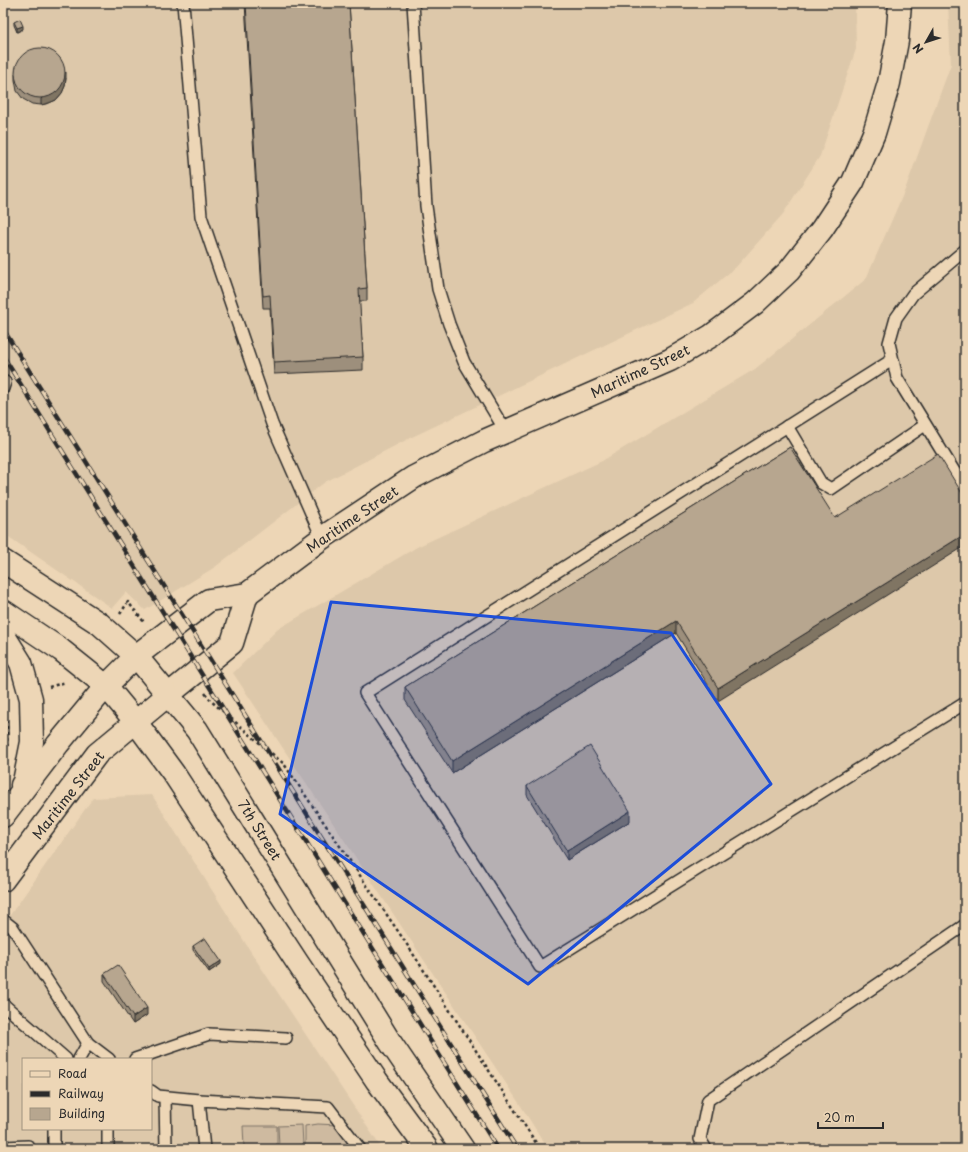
<svg xmlns="http://www.w3.org/2000/svg" width="968" height="1152" font-family="'Playpen Sans',sans-serif">
  <style>
    .built { fill: #ddc8aa; fill-rule: evenodd }
    .green { fill: #cebaa0; stroke: #7c7266 }
    .lines { fill: none; stroke-linecap: round; stroke-linejoin: round }
    .service-casing { stroke: #2b2b2b; stroke-width: 14 }
    .tertiary-casing { stroke: #2b2b2b; stroke-width: 25 }
    .secondary-casing { stroke: #2b2b2b; stroke-width: 25 }
    .path { stroke: #2b2b2b; stroke-width: 2.5; stroke-dasharray: 3 3; stroke-linecap: butt }
    .service { stroke: #edd6b6; stroke-width: 11 }
    .tertiary { stroke: #edd6b6; stroke-width: 22 }
    .secondary { stroke: #edd6b6; stroke-width: 22 }
    .rail-casing { stroke: #2b2b2b; stroke-width: 4.5 }
    .rail { stroke: #edd6b6; stroke-width: 3; stroke-dasharray: 9; stroke-linecap: butt }
    .wall { fill: #9d8f7b; stroke: #2b2b2b }
    .shaded-wall { fill: #807464; stroke: #2b2b2b }
    .building { fill: #b7a68f; stroke: #2b2b2b }
    .marked { fill: #1d4ed8; fill-opacity: 0.2; stroke: #1d4ed8; stroke-width: 3; stroke-linejoin: round }
    .labels { text-anchor: middle; dominant-baseline: central; stroke-width: 4; stroke-linejoin: round; paint-order: stroke }
    .street-label { font-size: 14px; fill: #2b2b2b; stroke: #edd6b6 }
  </style>
  <rect width="100%" height="100%" fill="#edd6b6"/>
  <filter id="ink" filterUnits="userSpaceOnUse"><feTurbulence type="fractalNoise" baseFrequency=".025" numOctaves="2"/><feDisplacementMap in="SourceGraphic" scale="8" xChannelSelector="R" yChannelSelector="G"/><feConvolveMatrix kernelMatrix="1 2 1 2 8 2 1 2 1" color-interpolation-filters="sRGB"/></filter>
  <g filter="url(#ink)">
    <g class="built">
      <polygon points="3,3 855,3 856,49 820,156 783,214 736,267 693,303 412,437 325,482 215,567 145,610 126,592 112,608 3,533"/>
      <polygon points="948,3 965,3 965,1149 548,1149 521,1106 233,673 278,629 417,547 602,461 755,369 866,279 905,190 951,64"/>
      <path d="M152,795L256,960L382,1149H3V925L93,798ZM23,1059H151V1129H23Z"/>
    </g>
    <g class="green">
      <polygon points="318,1124 337,1125 352,1144 305,1146 305,1126"/>
      <polygon points="302,1125 303,1145 279,1146 278,1126"/>
      <polygon points="243,1126 277,1126 277,1146 244,1147"/>
    </g>
    <g class="lines">
      <defs>
        <g id="service">
          <polyline points="183,3 201,216 272,424 322,538"/>
          <polyline points="413,3 426,206 438,289 449,324 464,362 506,432"/>
          <polyline points="965,250 913,294 896,318 889,343 897,378 965,489"/>
          <polyline points="892,360 365,693 540,967 965,703"/>
          <polyline points="3,388 5,382"/>
          <polyline points="787,426 821,483 831,489 925,425"/>
          <polyline points="3,920 13,928 88,1043 109,1059"/>
          <polyline points="3,1004 66,1059"/>
          <polyline points="79,1059 88,1043"/>
          <polyline points="135,1059 209,1034 286,1038"/>
          <polyline points="151,1091 158,1096 199,1100"/>
          <polyline points="165,1097 166,1149"/>
          <polyline points="108,1129 108,1149"/>
          <polyline points="3,1147 28,1146"/>
          <polyline points="54,1149 54,1129"/>
          <polyline points="204,1149 199,1100 328,1107 360,1149"/>
          <polyline points="706,1149 700,1139 708,1100 965,925"/>
        </g>
        <g id="tertiary">
          <polyline points="136,656 209,600 247,594 322,538 414,477 484,441 670,360 711,336 755,303 789,271 822,229 853,182 874,133 889,83 897,41 900,3"/>
          <polyline points="168,695 232,643 247,594"/>
        </g>
        <g id="secondary">
          <polyline points="3,561 100,624 136,656 197,730 390,1042 463,1149"/>
          <polyline points="3,611 61,650 106,686 135,721 174,774 297,962 377,1081 427,1149"/>
          <polyline points="3,634 21,663 31,699 32,742 24,782 22,785"/>
          <polyline points="3,816 58,744 106,686 136,656"/>
          <polyline points="3,880 97,754 168,695"/>
        </g>
      </defs>
      <use href="#service" class="service-casing"/>
      <use href="#tertiary" class="tertiary-casing"/>
      <use href="#secondary" class="secondary-casing"/>
      <g class="path">
        <polyline points="120,614 128,602 144,622"/>
        <polyline points="49,687 66,682"/>
        <polyline points="205,693 211,701 284,764 404,940 540,1149"/>
        <polyline points="7,747 7,724 3,698 7,697"/>
      </g>
      <use href="#service" class="service"/>
      <use href="#tertiary" class="tertiary"/>
      <use href="#secondary" class="secondary"/>
      <defs>
        <g id="rail">
          <polyline points="3,329 517,1149"/>
          <polyline points="3,356 498,1149"/>
        </g>
      </defs>
      <use href="#rail" class="rail-casing"/>
      <use href="#rail" class="rail"/>
    </g>
    <g class="wall">
      <polygon points="245,3 349,3 367,288 367,301 359,301 363,357 363,370 274,374 270,308 263,308"/>
      <polygon points="14,22 23,29 17,32 14,25"/>
      <polygon points="15,74 66,78 65,86 62,93 56,100 49,103 41,105 32,104 23,99 17,91 15,80"/>
      <polygon points="790,447 718,701 676,633 452,773 405,700 405,687"/>
      <polygon points="527,786 630,821 567,860 527,795"/>
      <polygon points="193,946 221,964 209,972 193,950"/>
      <polygon points="104,974 147,1015 133,1024 104,981"/>
    </g>
    <g class="shaded-wall">
      <polygon points="23,26 23,29 17,32 17,28"/>
      <polygon points="5,35 5,38 3,39 3,36"/>
      <polygon points="66,72 66,78 65,86 62,93 56,100 49,103 41,105 41,99"/>
      <polygon points="965,534 965,546 718,701 718,688"/>
      <polygon points="676,621 676,633 452,773 452,761"/>
      <polygon points="630,811 630,821 567,860 567,851"/>
      <polygon points="221,961 221,964 209,972 209,969"/>
      <polygon points="147,1008 147,1015 133,1024 133,1017"/>
    </g>
    <g class="building">
      <polygon points="246,3 349,3 367,288 359,289 363,357 274,362 270,295 263,296"/>
      <polygon points="20,19 23,26 17,28 14,22"/>
      <circle cx="40" cy="73" r="25"/>
      <polygon points="790,447 835,518 938,454 965,498 965,534 718,688 676,621 452,761 405,687"/>
      <polygon points="590,746 630,811 567,851 527,786"/>
      <polygon points="205,938 221,961 209,969 193,946"/>
      <polygon points="118,965 147,1008 133,1017 104,974"/>
    </g>
  </g>
  <path class="marked" d="M331,602L671,633L771,784L528,984L280,814Z"/>
  <g class="labels">
    <g class="street-label">
      <text transform="translate(640 371) rotate(-25)">Maritime Street</text>
      <text transform="translate(352 519) rotate(-34)">Maritime Street</text>
      <text transform="translate(68 795) rotate(-52)">Maritime Street</text>
      <text transform="translate(260 830) rotate(58)">7th Street</text>
    </g>
  </g>
  <rect width="968" height="1152" fill="none" stroke="#edd6b6" stroke-width="16"/>
  <rect x="8" y="8" width="952" height="1136" fill="none" stroke="#2b2b2b" stroke-width="1.5" filter="url(#ink)"/>
  <rect x="22" y="1058" width="130" height="72" fill="#edd6b6" stroke="#9f927e"/>
  <rect x="30" y="1071" width="20" height="6" fill="#edd6b6" stroke="#9f927e"/>
  <text x="58" y="1078" font-size="12" fill="#2b2b2b">Road</text>
  <rect x="30" y="1091" width="20" height="6" fill="#2b2b2b" stroke="#9f927e"/>
  <text x="58" y="1098" font-size="12" fill="#2b2b2b">Railway</text>
  <rect x="30" y="1108" width="20" height="12" fill="#b7a68f" stroke="#9f927e"/>
  <text x="58" y="1118" font-size="12" fill="#2b2b2b">Building</text>
  <g transform="translate(926 42) rotate(231)" stroke="#edd6b6" stroke-width="3" paint-order="stroke">
  <path d="M0-3L7 15L0 10L-7 15Z" fill="#2b2b2b"/>
  <text y="-6" font-size="11" font-weight="bold" text-anchor="middle" fill="#2b2b2b">N</text>
  </g>
  <path d="M818 1122v6h65v-6" fill="none" stroke="#2b2b2b" stroke-width="2"/>
  <text x="824" y="1122" font-size="12" fill="#2b2b2b" stroke="#edd6b6" stroke-width="3" paint-order="stroke">20 m</text>
</svg>
